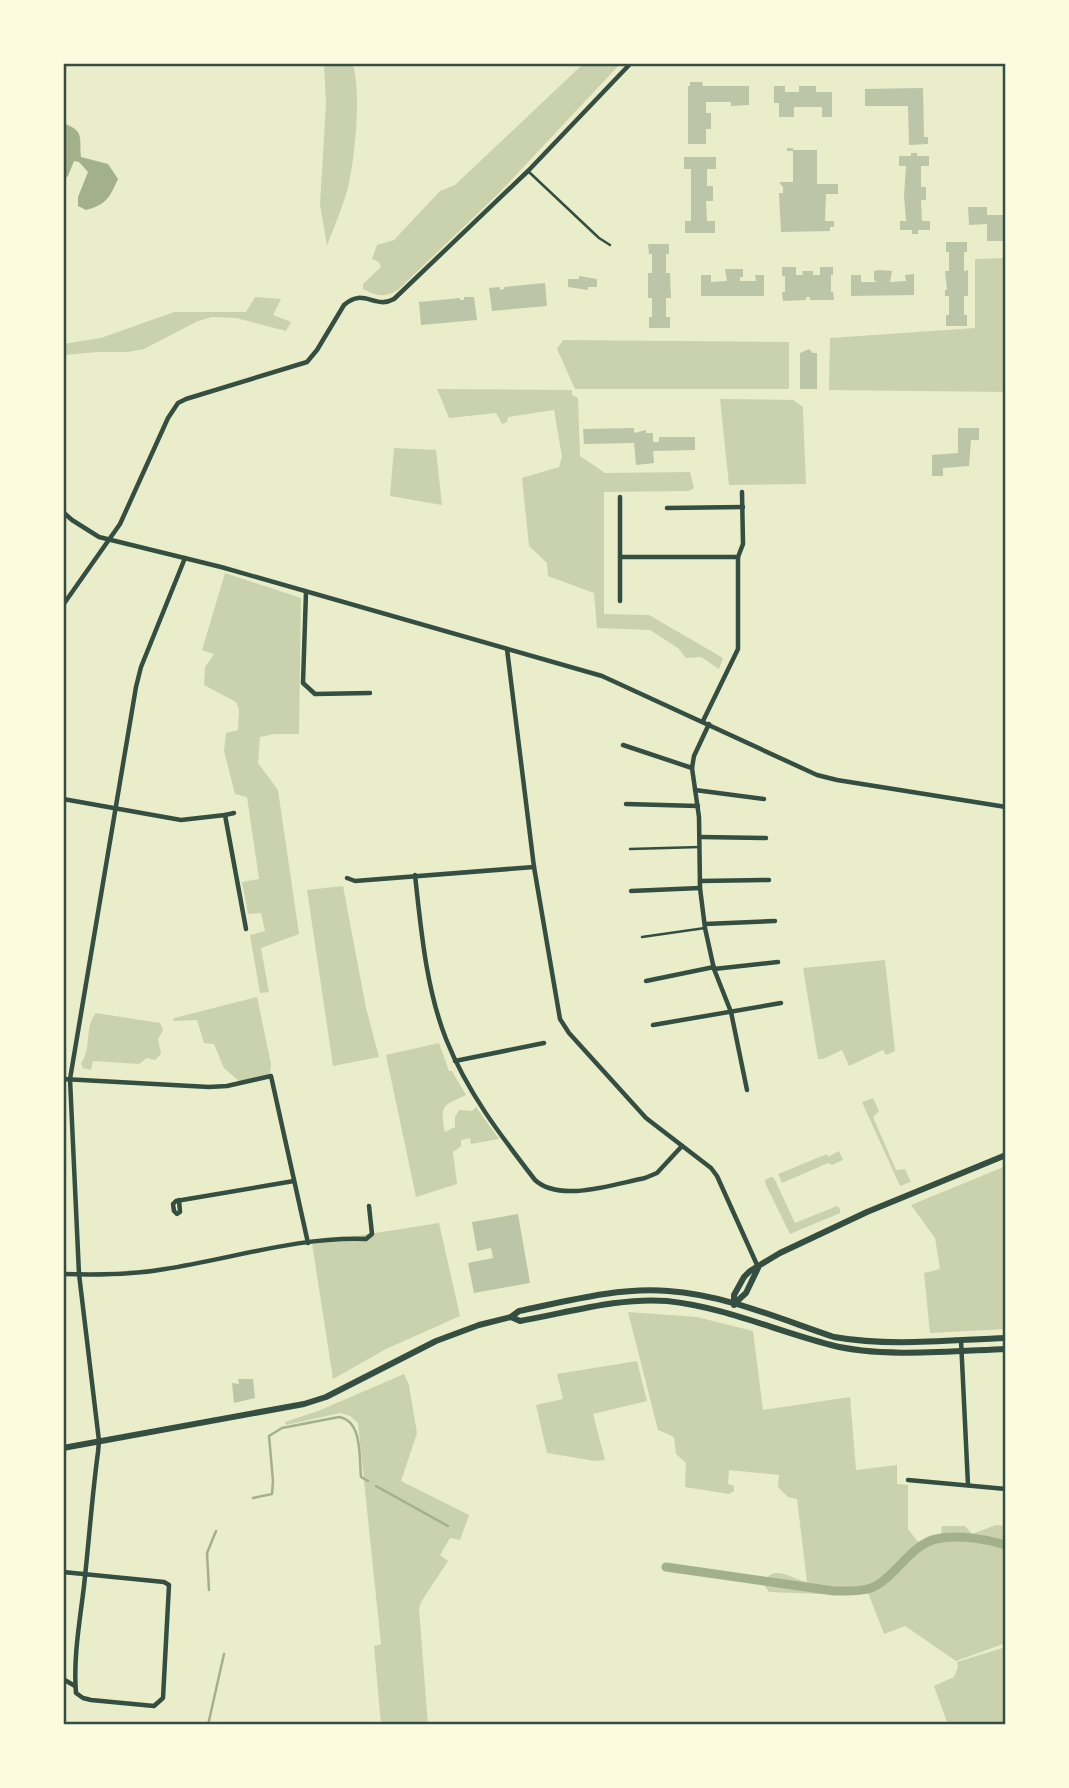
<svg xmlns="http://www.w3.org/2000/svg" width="1069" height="1788" font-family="Manrope,sans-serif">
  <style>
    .green { fill: #cad2ad }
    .water { fill: #a3b18a }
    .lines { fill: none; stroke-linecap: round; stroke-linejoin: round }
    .stream { stroke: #a3b18a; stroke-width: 2.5 }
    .canal { stroke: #a3b18a; stroke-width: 9 }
    .building { fill: #bcc5a7 }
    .service { stroke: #344e41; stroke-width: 2.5 }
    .minor { stroke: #344e41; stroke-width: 4.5 }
    .tertiary { stroke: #344e41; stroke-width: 6 }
    .neatline { fill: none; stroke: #344e41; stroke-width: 2.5 }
  </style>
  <rect width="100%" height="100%" fill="#e9edc9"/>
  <g class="green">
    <path d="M324,63H352C362,87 355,157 349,183C344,205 334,226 327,246L320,204L326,103Z"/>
    <path d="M584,63H621L501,191L398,290C384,298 377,296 363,289V284L381,267L379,262L372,259L377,245L394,240L440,191L455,185Z"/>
    <polygon points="1006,258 1006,392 829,390 830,338 975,328 975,259"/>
    <polygon points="255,297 281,299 273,315 291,322 286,331 236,318 212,317 198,321 144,349 128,352 98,352 63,355 63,344 101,338 174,312 246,312"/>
    <polygon points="563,340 789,342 789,389 575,389 557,349"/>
    <polygon points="437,389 572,390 572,395 578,398 580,456 605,473 690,472 694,488 689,491 604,492 604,614 649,615 723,658 719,669 701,657 686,658 678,648 650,630 597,628 594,593 548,576 547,563 529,546 522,478 559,467 562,457 554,410 508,417 507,422 502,424 496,413 449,418"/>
    <polygon points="720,399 793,400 803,407 803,412 806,484 729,485"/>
    <polygon points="394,448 436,450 442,505 390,496"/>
    <polygon points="225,573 301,598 299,734 274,734 260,737 258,763 278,790 299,934 261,948 269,992 260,993 250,935 265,931 261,913 248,914 242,882 259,879 247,797 235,794 224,751 226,733 238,730 239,709 236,702 204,685 205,667 214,654 202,650"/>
    <polygon points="343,886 366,1008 379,1057 333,1066 307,890"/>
    <polygon points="885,960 895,1051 886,1055 883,1050 849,1066 842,1050 823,1059 818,1059 803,968"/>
    <polygon points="257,997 271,1064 270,1075 241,1083 224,1068 214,1044 204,1043 197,1020 173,1021 174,1018"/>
    <path d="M96,1013L160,1023L163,1030L158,1039L161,1054L155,1060L147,1058L139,1064L93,1061L91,1070L83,1068L81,1063C92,1049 84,1026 96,1013Z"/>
    <path d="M439,1043L449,1071H452L466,1095C442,1106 440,1105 445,1132L455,1127V1117L459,1110L472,1111L476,1107L499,1139L471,1144L470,1138L461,1140V1146L453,1152L457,1184L416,1197L386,1055Z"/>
    <polygon points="873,1098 879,1111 873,1117 896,1170 905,1169 911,1182 900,1186 862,1102"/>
    <polygon points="839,1151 843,1160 832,1165 828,1163 782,1183 778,1174 827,1154 828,1157"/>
    <polygon points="1006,1166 1006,1329 930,1333 924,1273 940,1269 935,1238 911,1205"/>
    <polygon points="771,1177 774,1178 795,1223 837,1206 840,1209 840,1213 790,1234 766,1185 765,1180"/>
    <polygon points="439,1223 460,1316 386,1349 333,1379 312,1243"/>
    <path d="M628,1312L697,1317L753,1331L763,1410L850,1397L856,1470L897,1465V1484L908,1485V1529L919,1543L932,1536L941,1535L942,1526H965L972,1534L996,1525L1006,1526V1643L956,1661L905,1626L884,1634L865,1585L846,1595L769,1592L763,1583C774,1563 790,1579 807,1582L797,1499L788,1497L778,1487L779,1475L729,1470L728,1484L734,1486V1491L729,1494L685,1487L686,1463L676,1454L674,1437L658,1430Z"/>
    <polygon points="637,1361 647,1401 593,1414 605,1460 595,1461 547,1453 536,1405 563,1399 557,1374"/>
    <polygon points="404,1374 409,1385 417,1433 401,1481 469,1515 460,1540 450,1538 440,1555 448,1561 421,1602 419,1609 428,1725 379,1725 381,1724 374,1646 381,1644 358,1423 350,1416 340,1413 286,1425 285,1422 318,1411"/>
    <polygon points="1006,1647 1006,1725 948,1725 934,1686 954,1677 958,1667 957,1662"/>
  </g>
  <path class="water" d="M63,123C85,131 79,137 81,157L108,164L118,179C110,197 106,205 86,210L78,206V197L88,172L79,162L74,161L68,176L63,180L66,143L63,135Z"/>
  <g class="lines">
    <g class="stream">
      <polyline points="376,1486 448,1526"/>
      <path d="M253,1498L272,1494L273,1481L269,1436L282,1428L339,1417C363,1421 359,1458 361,1477L368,1481"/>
      <polyline points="209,1590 207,1553 216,1531"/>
      <polyline points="208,1725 224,1654"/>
    </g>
    <path class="canal" d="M666,1567L834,1591C846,1591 859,1592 871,1588C894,1579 910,1545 936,1539C957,1534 986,1539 1006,1545"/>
  </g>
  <g class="building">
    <polygon points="690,82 702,82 703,86 749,86 749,105 731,106 731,102 706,102 706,113 711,113 711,129 706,129 706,144 688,144 688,86 690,86"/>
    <polygon points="774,86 785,86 785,92 799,92 799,86 816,86 816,92 832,92 832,117 822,117 822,107 794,107 794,117 779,117 779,103 774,103"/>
    <polygon points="923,88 924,137 928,137 928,144 909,145 908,106 865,106 865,89"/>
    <polygon points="787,148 793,148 793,150 817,150 817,184 838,184 838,194 826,194 825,221 834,221 834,227 830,227 830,231 781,232 779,193 783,193 783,187 779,182 793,182 793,151 787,151"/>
    <polygon points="911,153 917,153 917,156 929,156 929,166 921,166 921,187 926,187 926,200 921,200 922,221 930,221 930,230 918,230 918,234 912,234 912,230 900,230 900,221 906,221 904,196 906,166 899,166 899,156 911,156"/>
    <polygon points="684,157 716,157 716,169 707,169 707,186 713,186 713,201 706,201 707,221 715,221 715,233 685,233 685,221 691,221 691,169 684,169"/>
    <polygon points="968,207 987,207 987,215 1006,215 1004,241 987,241 987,224 969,225"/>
    <polygon points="946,242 967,242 967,252 964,252 964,271 968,270 968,296 964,296 964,315 967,315 967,326 946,326 946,315 949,315 949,296 945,296 945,290 947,290 945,271 949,271 949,252 946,252"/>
    <polygon points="648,244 669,244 669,254 666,254 666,273 670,273 671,298 666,298 666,317 670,317 670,328 649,328 649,317 652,317 652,298 648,298 648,273 652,273 652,254 649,254"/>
    <polygon points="782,267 796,267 796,275 803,275 802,271 813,271 813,275 820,275 820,267 833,267 833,275 831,275 831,292 833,292 834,300 810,300 810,297 806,297 806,300 783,301 782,292 785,292 785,276 782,276"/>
    <polygon points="725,269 743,269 743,277 740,277 740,281 756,281 755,275 764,275 764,296 701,296 701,275 711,275 711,282 727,281"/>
    <polygon points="880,270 892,271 890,282 906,281 905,275 914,274 914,295 851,296 851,275 861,275 861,282 877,282 874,280 874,271"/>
    <polygon points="579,276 597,279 597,287 588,287 588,290 568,287 568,279 579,279"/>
    <polygon points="545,283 547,306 492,311 489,288 500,287 500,290 504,289 504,287"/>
    <polygon points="464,297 474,297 477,320 421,325 419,302 460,298 460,300 464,300"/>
    <polygon points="809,349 813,353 817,353 817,389 800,389 800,353"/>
    <polygon points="634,428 634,433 646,430 646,433 653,433 653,442 659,442 659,437 695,437 695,450 653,451 654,463 636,465 634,443 584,444 583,429"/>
    <polygon points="958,428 979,428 979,440 971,440 969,466 943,468 943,476 932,476 932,455 958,453"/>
    <polygon points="518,1214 530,1283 474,1293 468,1263 493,1258 491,1248 477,1251 472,1222"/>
    <polygon points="238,1379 253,1379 255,1398 234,1403 232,1383 239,1384"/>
  </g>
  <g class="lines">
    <g class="service">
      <polyline points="529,172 599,238 610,245"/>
      <polyline points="630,849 700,847"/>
      <polyline points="642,937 705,928"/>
    </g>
    <g class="minor">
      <polyline points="620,497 620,557"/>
      <polyline points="667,508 743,507"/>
      <polyline points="63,512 72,520 99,537 221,567 602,676 817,775 837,780 1006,807"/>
      <polyline points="306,592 303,683 315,694 370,693"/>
      <polyline points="620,601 620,557 738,557"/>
      <path d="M63,605L120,524L168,418L178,403L186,399L307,362L317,350L344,305C364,287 374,310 394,299L528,171L631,63"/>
      <polyline points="507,649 534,867 560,1019 569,1033 646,1118 711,1168 717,1176 758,1267"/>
      <polyline points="703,721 738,649 738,557 743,544 742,492"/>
      <polyline points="709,724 694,756 692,768 699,817 700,888 705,928 714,969 731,1012 747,1090"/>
      <polyline points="623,745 692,768"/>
      <polyline points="695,790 764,799"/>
      <polyline points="63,799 181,820 225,815 246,929"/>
      <polyline points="626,804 698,806"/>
      <polyline points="225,815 234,813"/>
      <polyline points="700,837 766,838"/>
      <path d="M415,875C421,929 426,988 446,1039C467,1092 501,1136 535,1180C560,1203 614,1184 645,1178L657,1173L682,1146"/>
      <polyline points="347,878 355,881 534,867"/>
      <polyline points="700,881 769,880"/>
      <polyline points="631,891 700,888"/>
      <polyline points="705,924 775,921"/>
      <polyline points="714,969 778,962"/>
      <polyline points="646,981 714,967"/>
      <polyline points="653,1025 781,1003"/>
      <polyline points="455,1061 544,1043"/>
      <polyline points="63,1079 209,1087 227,1086 271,1076 308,1243"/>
      <polyline points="179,1200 180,1212 177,1214 174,1211 173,1204 176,1201 294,1181"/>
      <path d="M63,1274C96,1275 132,1275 165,1269C230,1259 301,1236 366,1239L372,1234L369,1206"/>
      <polyline points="961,1340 968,1485"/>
      <polyline points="908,1480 1006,1489"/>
      <path d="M63,1572L164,1582L169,1585L163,1698L154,1706L91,1700L83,1698L76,1693C73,1658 80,1620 84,1586C89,1541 92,1496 98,1452L99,1441L79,1274L70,1079L136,687L141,667L185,558"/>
      <polyline points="63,1679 75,1686"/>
    </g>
    <g class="tertiary">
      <polyline points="735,1303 746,1293 758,1268"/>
      <polyline points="734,1305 734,1295 744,1277 750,1271 780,1253 867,1212 1006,1155"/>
      <path d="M511,1317L520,1321C567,1313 619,1297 667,1301C724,1307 776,1331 831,1345C880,1358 954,1351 1006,1349"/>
      <path d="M63,1448L304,1404L326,1397L436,1341L479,1325L511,1317L519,1311C567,1301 619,1287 668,1291C726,1295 780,1319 834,1337C891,1347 949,1340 1006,1338"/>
    </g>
  </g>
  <rect width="1069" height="1788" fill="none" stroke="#fefae0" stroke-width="130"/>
  <rect x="65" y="65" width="939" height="1658" class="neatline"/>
</svg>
